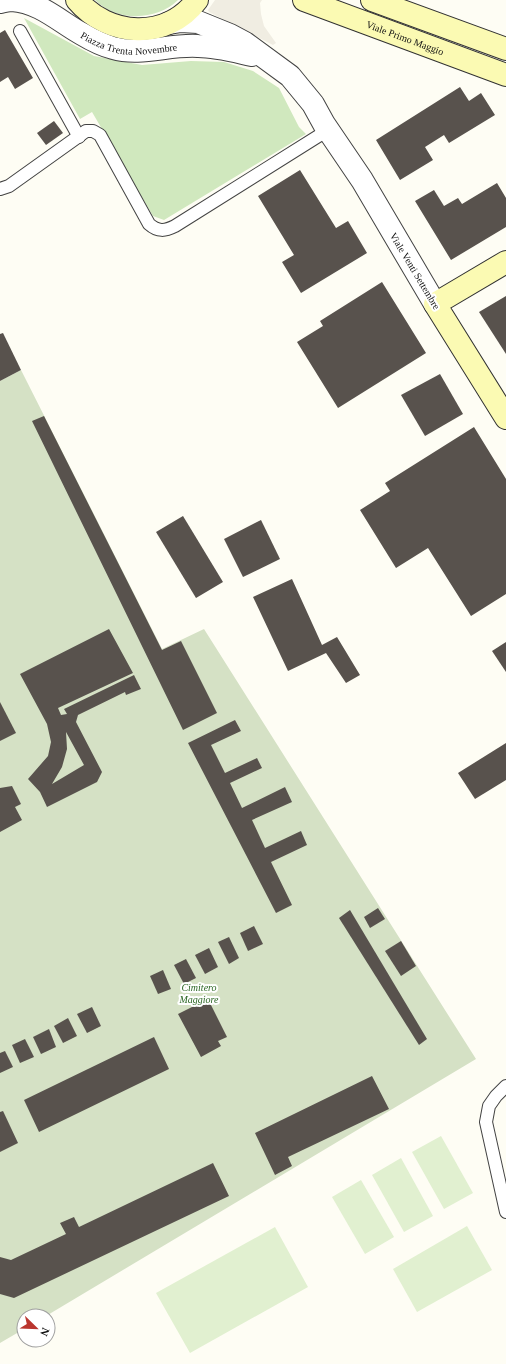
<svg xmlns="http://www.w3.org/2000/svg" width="506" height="1364" font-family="'Times New Roman',serif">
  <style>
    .green { fill: #d0e8be }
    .cemetery { fill: #d5e1c5 }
    .pitch { fill: #e1f0d0 }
    .plaza { fill: #f0ede2 }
    .building { fill: #58524d; fill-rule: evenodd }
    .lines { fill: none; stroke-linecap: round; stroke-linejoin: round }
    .lane-casing { stroke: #434343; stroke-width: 14 }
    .street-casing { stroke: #434343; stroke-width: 24 }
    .secondary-casing { stroke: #323232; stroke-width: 24 }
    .lane { stroke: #fff; stroke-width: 12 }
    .street { stroke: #fff; stroke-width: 22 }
    .secondary { stroke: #fbfab3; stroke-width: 22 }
    .labels { text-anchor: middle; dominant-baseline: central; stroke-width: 4; stroke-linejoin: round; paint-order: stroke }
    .street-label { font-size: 10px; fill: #101010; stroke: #fff }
    .park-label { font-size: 10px; font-style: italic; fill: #2a6623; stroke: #fff }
  </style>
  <rect width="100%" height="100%" fill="#fefdf4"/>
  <g class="green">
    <path d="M95,0H178C157,21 116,22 95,0Z"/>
    <polygon points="24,18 94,56 142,65 191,61 224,62 253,71 279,88 299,127 306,134 164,220 153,216 92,112 80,119"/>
  </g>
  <polygon class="cemetery" points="21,370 162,649 204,629 476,1059 46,1316 24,1316 24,1329 0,1343 0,381"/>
  <g class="pitch">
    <polygon points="441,1136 473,1193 444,1209 412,1152"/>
    <polygon points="401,1158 433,1216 404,1232 372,1175"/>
    <polygon points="361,1180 394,1237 365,1254 332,1197"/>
    <polygon points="467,1226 492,1270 417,1312 393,1269"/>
    <polygon points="275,1227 308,1287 190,1353 156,1293"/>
  </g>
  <polygon class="plaza" points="215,0 262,0 260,3 261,14 264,26 276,43 273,45 209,12 208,10"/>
  <g class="building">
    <polygon points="5,30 33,78 15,89 8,77 0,82 0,33"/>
    <polygon points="460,87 469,101 481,93 495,115 449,143 444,135 425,147 433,160 400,180 376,140"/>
    <polygon points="54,121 63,133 46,145 37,133"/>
    <polygon points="300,170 336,228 348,221 367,253 301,293 282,262 294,255 258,196"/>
    <polygon points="497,183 506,198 506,227 451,260 415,201 434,190 444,206 458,198 462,204"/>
    <polygon points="382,282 426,353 338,408 297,342 323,326 320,321"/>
    <polygon points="506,296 506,354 479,312"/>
    <polygon points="3,333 21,370 0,381 0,334"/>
    <polygon points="440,374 463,414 425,436 401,395"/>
    <polygon points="44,416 162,650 181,641 217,713 183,730 32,421"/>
    <polygon points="474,427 506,479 506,594 471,616 428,548 396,568 360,510 390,491 385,483"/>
    <polygon points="183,516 223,582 196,598 156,532"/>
    <polygon points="261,520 280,559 243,577 224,539"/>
    <polygon points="292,579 322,645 337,637 360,675 346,683 326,653 288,671 253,597"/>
    <path d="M109,629L133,673L58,708L61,715L67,714L64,709L134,675L141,689L126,695L125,692L78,715L76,722L102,772L97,782L47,807L40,792L28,779L48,756L51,742L47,724L20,674ZM66,732L84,765L52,784L62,767L67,749Z"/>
    <polygon points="506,642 506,672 492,651"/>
    <polygon points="0,702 16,733 0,741"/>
    <polygon points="235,720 241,731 211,745 225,773 257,758 262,768 230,783 242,808 285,787 292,802 252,820 265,848 301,831 307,845 271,862 292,905 276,913 188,743"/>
    <polygon points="506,743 506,780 475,799 458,773"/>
    <polygon points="12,786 21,804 15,807 22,820 0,832 0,788"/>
    <polygon points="378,908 385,919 370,928 364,917"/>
    <polygon points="350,910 427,1039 419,1045 339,918"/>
    <polygon points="254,926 263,944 248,951 240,933"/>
    <polygon points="229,937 239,958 229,964 218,942"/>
    <polygon points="401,941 416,966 401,976 385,951"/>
    <polygon points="209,948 218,967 205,974 195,955"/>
    <polygon points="186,959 196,978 184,984 174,965"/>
    <polygon points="163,970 171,989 158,994 150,976"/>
    <polygon points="208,999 227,1037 218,1041 221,1046 201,1057 178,1014"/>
    <polygon points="92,1007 101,1026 87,1033 77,1014"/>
    <polygon points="68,1018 77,1036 63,1043 54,1026"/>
    <polygon points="49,1029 56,1047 41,1054 33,1037"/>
    <polygon points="154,1037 169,1069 39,1132 24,1100"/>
    <polygon points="25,1039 34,1057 20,1063 12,1045"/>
    <polygon points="5,1051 13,1067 0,1073 0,1053"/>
    <polygon points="372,1076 389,1109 288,1157 292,1166 275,1175 255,1133"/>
    <polygon points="3,1111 18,1143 0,1152 0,1112"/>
    <polygon points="213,1163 229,1196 14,1298 0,1294 0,1257 11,1260 66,1234 60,1223 74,1217 79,1227"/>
  </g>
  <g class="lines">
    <defs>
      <g id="lane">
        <polyline points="20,31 79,137"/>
        <path d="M0,189L9,186L86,131H93L100,135L149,224C158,232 165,231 175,226L328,130"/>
        <polyline points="506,1086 496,1096 489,1106 486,1122 506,1212"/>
      </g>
      <g id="street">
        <path id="s1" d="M0,2C4,1 8,0 12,0C40,2 60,22 82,34C92,40 102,45 113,48C141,56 169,44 198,46C216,46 234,51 252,55"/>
        <polyline points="169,23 181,21 198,22 230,35 245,43 290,76 313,104 324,124 362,180 435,304"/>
      </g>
      <g id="secondary">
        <path d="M77,0C108,37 167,41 197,0"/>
        <path id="s2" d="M304,0L506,75"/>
        <polyline points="372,0 506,49"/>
        <polyline points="506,262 435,304 506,418"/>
      </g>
    </defs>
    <use href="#lane" class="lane-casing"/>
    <use href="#street" class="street-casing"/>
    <use href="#secondary" class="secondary-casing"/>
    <use href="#lane" class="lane"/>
    <use href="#street" class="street"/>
    <use href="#secondary" class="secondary"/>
  </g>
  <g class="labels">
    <g class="street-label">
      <text stroke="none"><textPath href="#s2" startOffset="108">Viale Primo Maggio</textPath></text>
      <text stroke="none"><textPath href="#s1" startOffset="140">Piazza Trenta Novembre</textPath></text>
      <text transform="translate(415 271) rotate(59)">Viale Venti Settembre</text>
    </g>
    <g class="park-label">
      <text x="199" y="987">Cimitero<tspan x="199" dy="12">Maggiore</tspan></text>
    </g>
  </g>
  <g transform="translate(36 1328) rotate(113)"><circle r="19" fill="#ffffff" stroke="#9f9f9f"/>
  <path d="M0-3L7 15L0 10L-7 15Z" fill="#ba352e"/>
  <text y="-6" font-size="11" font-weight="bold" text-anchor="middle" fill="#101010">N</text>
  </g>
</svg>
